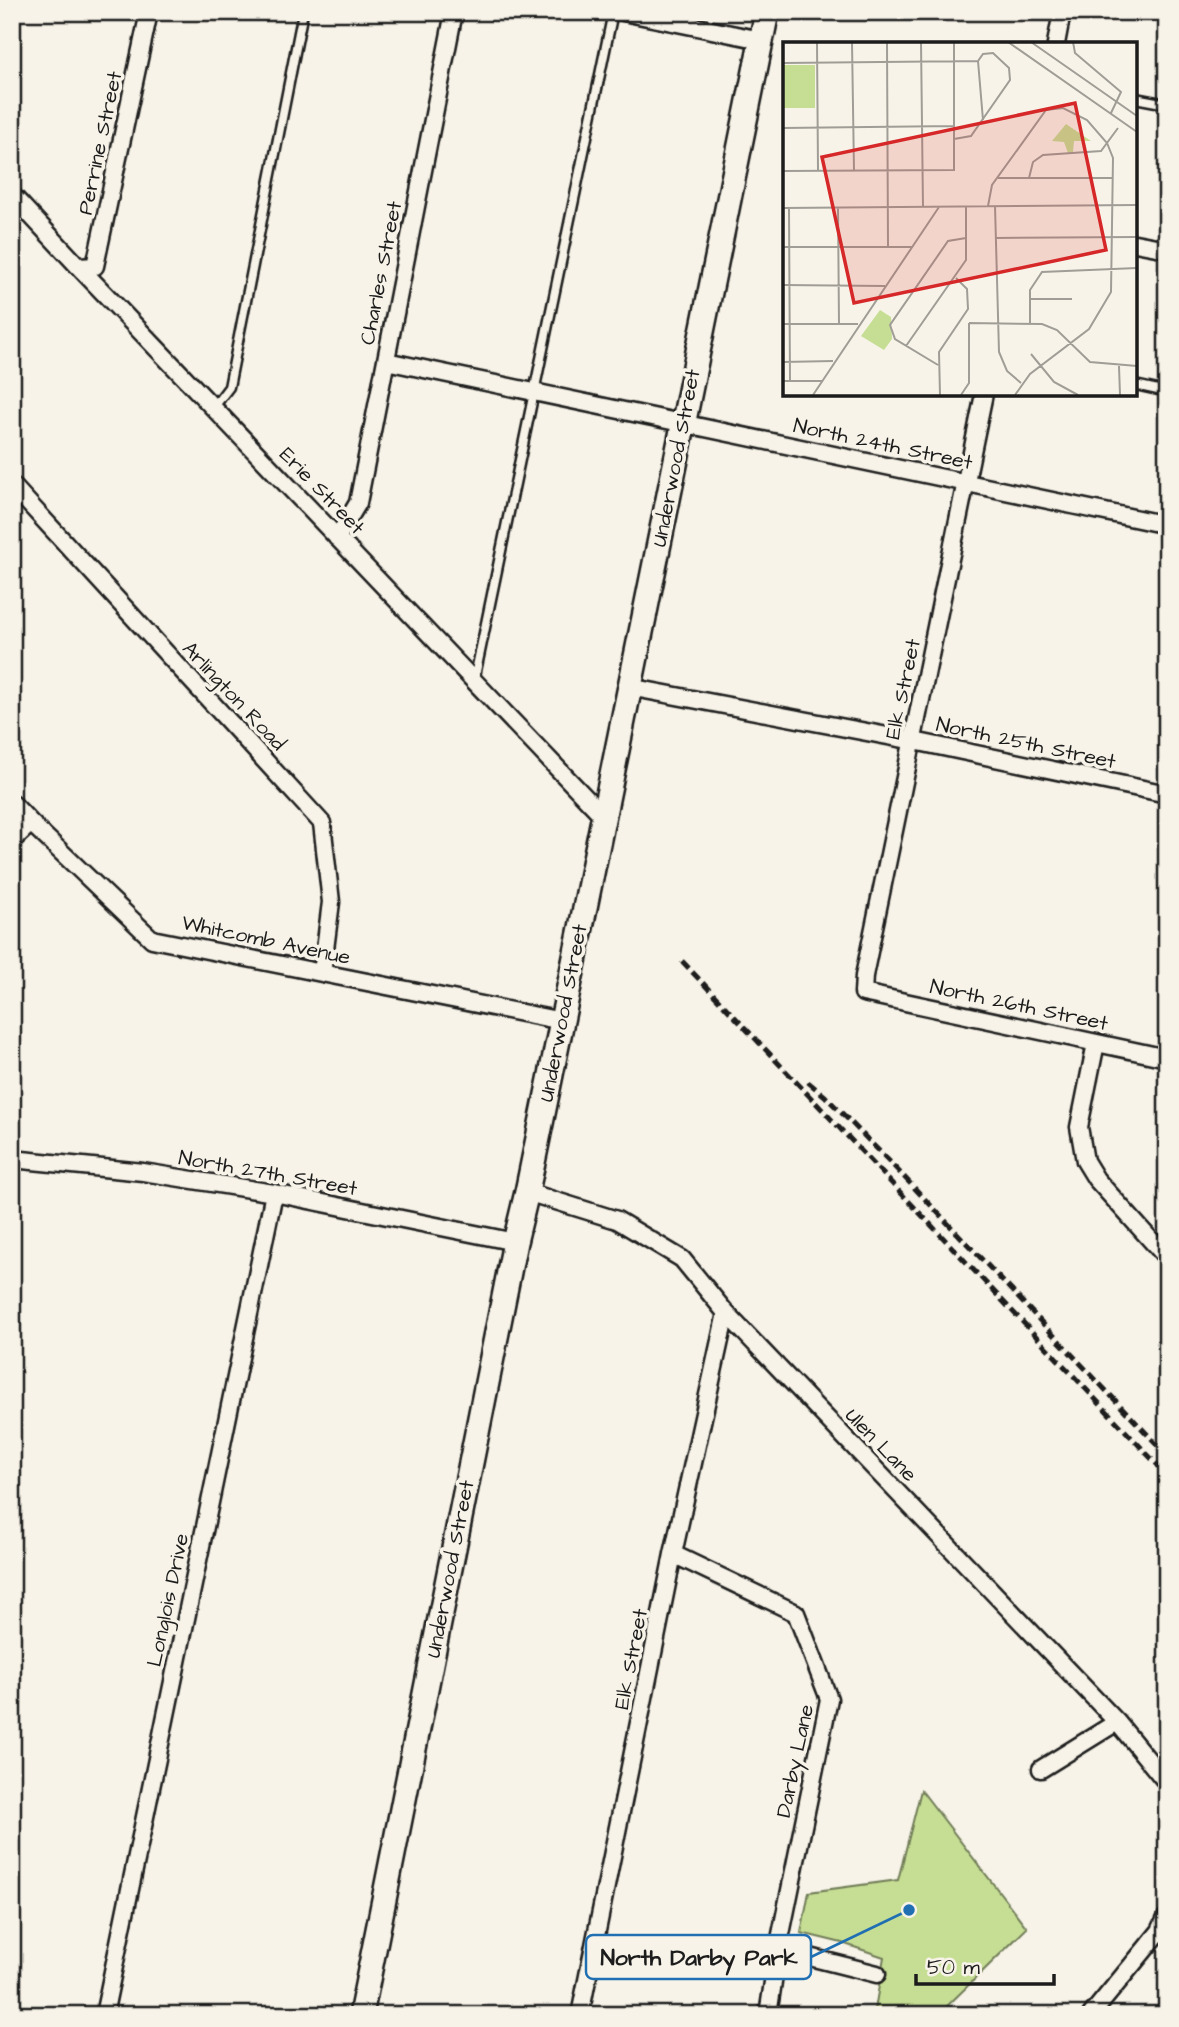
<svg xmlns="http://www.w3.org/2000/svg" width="1179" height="2027" viewBox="0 0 1179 2027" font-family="'Architects Daughter',sans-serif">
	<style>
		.green { fill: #c6de94; stroke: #717d58; stroke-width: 2 }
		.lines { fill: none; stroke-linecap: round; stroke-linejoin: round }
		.lane-casing { stroke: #1c1c1c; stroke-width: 13 }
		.street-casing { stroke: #1c1c1c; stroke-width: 21 }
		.secondary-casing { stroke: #1c1c1c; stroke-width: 28 }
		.lane { stroke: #f7f3e8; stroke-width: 8 }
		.street { stroke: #f7f3e8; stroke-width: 16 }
		.secondary { stroke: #f7f3e8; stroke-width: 23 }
		.rail { stroke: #1c1c1c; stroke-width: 5; stroke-dasharray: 10 5; stroke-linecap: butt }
		.labels { text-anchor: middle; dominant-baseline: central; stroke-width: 7; stroke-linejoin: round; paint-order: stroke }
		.street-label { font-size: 21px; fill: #1c1c1c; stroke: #f7f3e8 }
		.inset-road { fill: none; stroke: #9f9d96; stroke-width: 2 }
		.view { fill: #d62828; fill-opacity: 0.15; stroke: #d62828; stroke-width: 3.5 }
		.inset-edge { fill: none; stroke: #1c1c1c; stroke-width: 3.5 }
		.leader { fill: none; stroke: #1f6fb2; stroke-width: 2.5 }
		.callout-dot { fill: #1f6fb2; stroke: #f7f3e8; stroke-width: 2.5 }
		.callout { fill: #f7f3e8; stroke: #1f6fb2; stroke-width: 2.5 }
		.callout-label { font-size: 23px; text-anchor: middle; font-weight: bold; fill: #1c1c1c }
	</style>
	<rect width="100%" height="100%" fill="#f7f3e8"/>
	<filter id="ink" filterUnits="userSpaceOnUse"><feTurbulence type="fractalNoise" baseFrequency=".0143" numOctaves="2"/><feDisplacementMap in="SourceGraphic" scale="14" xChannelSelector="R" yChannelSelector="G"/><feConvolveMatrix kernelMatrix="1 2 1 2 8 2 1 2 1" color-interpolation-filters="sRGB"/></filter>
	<g filter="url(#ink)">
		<path class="green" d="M 921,1790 L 1027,1928 L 938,2015 L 874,2015 L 884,1957 L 842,1943 L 801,1933 L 809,1892 L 898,1880 Z"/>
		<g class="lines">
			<defs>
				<path id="lane" d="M 1135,98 L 1167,104
					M 1135,385 L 1167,392
					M 213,408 L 229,387 L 303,12
					M 474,681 L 613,12"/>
				<path id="street" d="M 623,12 L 761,40
					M 1056,44 L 1062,12
					M 12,195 L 79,267 L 603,816
					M 1135,243 L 1167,249
					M 79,267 L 95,266 L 149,12
					M 386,361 L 1167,525
					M 984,394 L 864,976 L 863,993 L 1167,1058
					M 12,485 L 322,823 L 331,902 L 322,973
					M 337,538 L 358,503 L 454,12
					M 629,687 L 914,741 L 1167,794
					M 12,803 L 31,823 L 152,939 L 562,1021
					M 12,841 L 31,823
					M 1096,1043 L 1079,1127 L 1085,1161 L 1096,1179 L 1167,1258
					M 12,1159 L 143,1172 L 274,1193 L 515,1242
					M 527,1192 L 617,1220 L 682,1259 L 726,1313 L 1117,1722 L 1167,1783
					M 673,1554 L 796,1613 L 829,1699 L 778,1949 L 768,2015
					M 1041,1769 L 1117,1722
					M 778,1949 L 877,1974
					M 104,2015 L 274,1193
					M 580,2015 L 673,1554 L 726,1313
					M 1091,2015 L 1160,1931 L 1167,1916"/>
				<path id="secondary" d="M 361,2015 L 515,1242 L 527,1192 L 562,1021 L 767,12"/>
			</defs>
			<use href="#lane" class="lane-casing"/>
			<use href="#street" class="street-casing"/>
			<use href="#secondary" class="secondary-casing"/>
			<use href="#lane" class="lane"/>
			<use href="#street" class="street"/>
			<use href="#secondary" class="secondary"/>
			<path class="rail" d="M 682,961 L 1167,1475
				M 808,1082 L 825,1096 L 888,1160 L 1167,1455"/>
		</g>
	</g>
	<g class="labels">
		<g class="street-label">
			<text transform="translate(100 143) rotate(-78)">Perrine Street</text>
			<text transform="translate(381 273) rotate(-79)">Charles Street</text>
			<text transform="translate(883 444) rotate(12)">North 24th Street</text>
			<text transform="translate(676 458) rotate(-79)">Underwood Street</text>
			<text transform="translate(322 491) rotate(46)">Erie Street</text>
			<text transform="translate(903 689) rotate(-78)">Elk Street</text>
			<text transform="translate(234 696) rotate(47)">Arlington Road</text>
			<text transform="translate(1026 743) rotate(12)">North 25th Street</text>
			<text transform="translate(266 940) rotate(12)">Whitcomb Avenue</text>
			<text transform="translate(1019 1005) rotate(12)">North 26th Street</text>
			<text transform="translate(563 1013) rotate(-79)">Underwood Street</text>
			<text transform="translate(268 1173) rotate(10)">North 27th Street</text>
			<text transform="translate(881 1445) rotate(46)">Ulen Lane</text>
			<text transform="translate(450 1569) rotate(-79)">Underwood Street</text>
			<text transform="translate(168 1600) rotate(-78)">Longlois Drive</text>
			<text transform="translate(631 1659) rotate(-79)">Elk Street</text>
			<text transform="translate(795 1761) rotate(-78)">Darby Lane</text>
		</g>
	</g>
	<g transform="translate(783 42)">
		<rect width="354" height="354" fill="#f7f3e8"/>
		<path d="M 0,23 L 32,23 L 32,66 L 0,66 ZM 283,82 L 308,99 L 291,99 L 290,110 L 285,111 L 281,100 L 269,99 ZM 97,268 L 108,275 L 109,297 L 101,308 L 78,294 Z" fill="#c6de94"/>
		<path class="inset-road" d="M 34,0 L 35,129M 69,0 L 71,129M 104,0 L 105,204M 138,0 L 140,165M 225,0 L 354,90M 248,0 L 354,74M 290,0 L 292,11 L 338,50 L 328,71M 195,19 L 200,78M 0,21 L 195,19 L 200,12 L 210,11 L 226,26 L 227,38 L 188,94 L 171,97M 0,86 L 171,84M 0,129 L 171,128 L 171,0M 215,136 L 330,136M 246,136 L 250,120 L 260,113 L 318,109 L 335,86M 205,164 L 209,143 L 263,68 L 280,66 L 304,78 L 324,101 L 330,116 L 328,250 L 306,287 L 247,332 L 232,353M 212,164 L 216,310 L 224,329 L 238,341M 0,166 L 354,163M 6,166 L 7,339M 55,166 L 56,282M 212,196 L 354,195M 0,205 L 129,205M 0,243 L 102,244M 246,257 L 289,257M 186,281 L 259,282 L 274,288 L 307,320 L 354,324M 247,281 L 247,248 L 259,230 L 354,226M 0,282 L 75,282M 123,304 L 183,218 L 183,164M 248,312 L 271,340 L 295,353M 0,320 L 50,319M 155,323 L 112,297 L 107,283 L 165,199 L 183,196M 336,324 L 337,353M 0,339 L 39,339M 30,353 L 156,165M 157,353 L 156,310 L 185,267 L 184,247 L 173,236M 178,353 L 186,341 L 186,281"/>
		<path class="view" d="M 292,61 L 323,208 L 71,261 L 39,115 Z"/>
		<rect width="354" height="354" class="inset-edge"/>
	</g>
	<path class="leader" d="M909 1910L811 1957"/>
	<circle class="callout-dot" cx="909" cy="1910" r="7"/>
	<rect class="callout" x="586" y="1935" width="225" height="44" rx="7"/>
	<g class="callout-label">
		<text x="699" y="1965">North Darby Park</text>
	</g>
	<rect width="1179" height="2027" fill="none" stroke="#f7f3e8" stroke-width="42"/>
	<rect x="21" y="21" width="1137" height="1985" fill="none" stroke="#1c1c1c" stroke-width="2.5" filter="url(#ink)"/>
	<path d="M916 1974v10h138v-10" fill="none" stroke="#1c1c1c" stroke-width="3.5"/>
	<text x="927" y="1974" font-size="21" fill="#1c1c1c" stroke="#f7f3e8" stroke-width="5" paint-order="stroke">50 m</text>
</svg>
